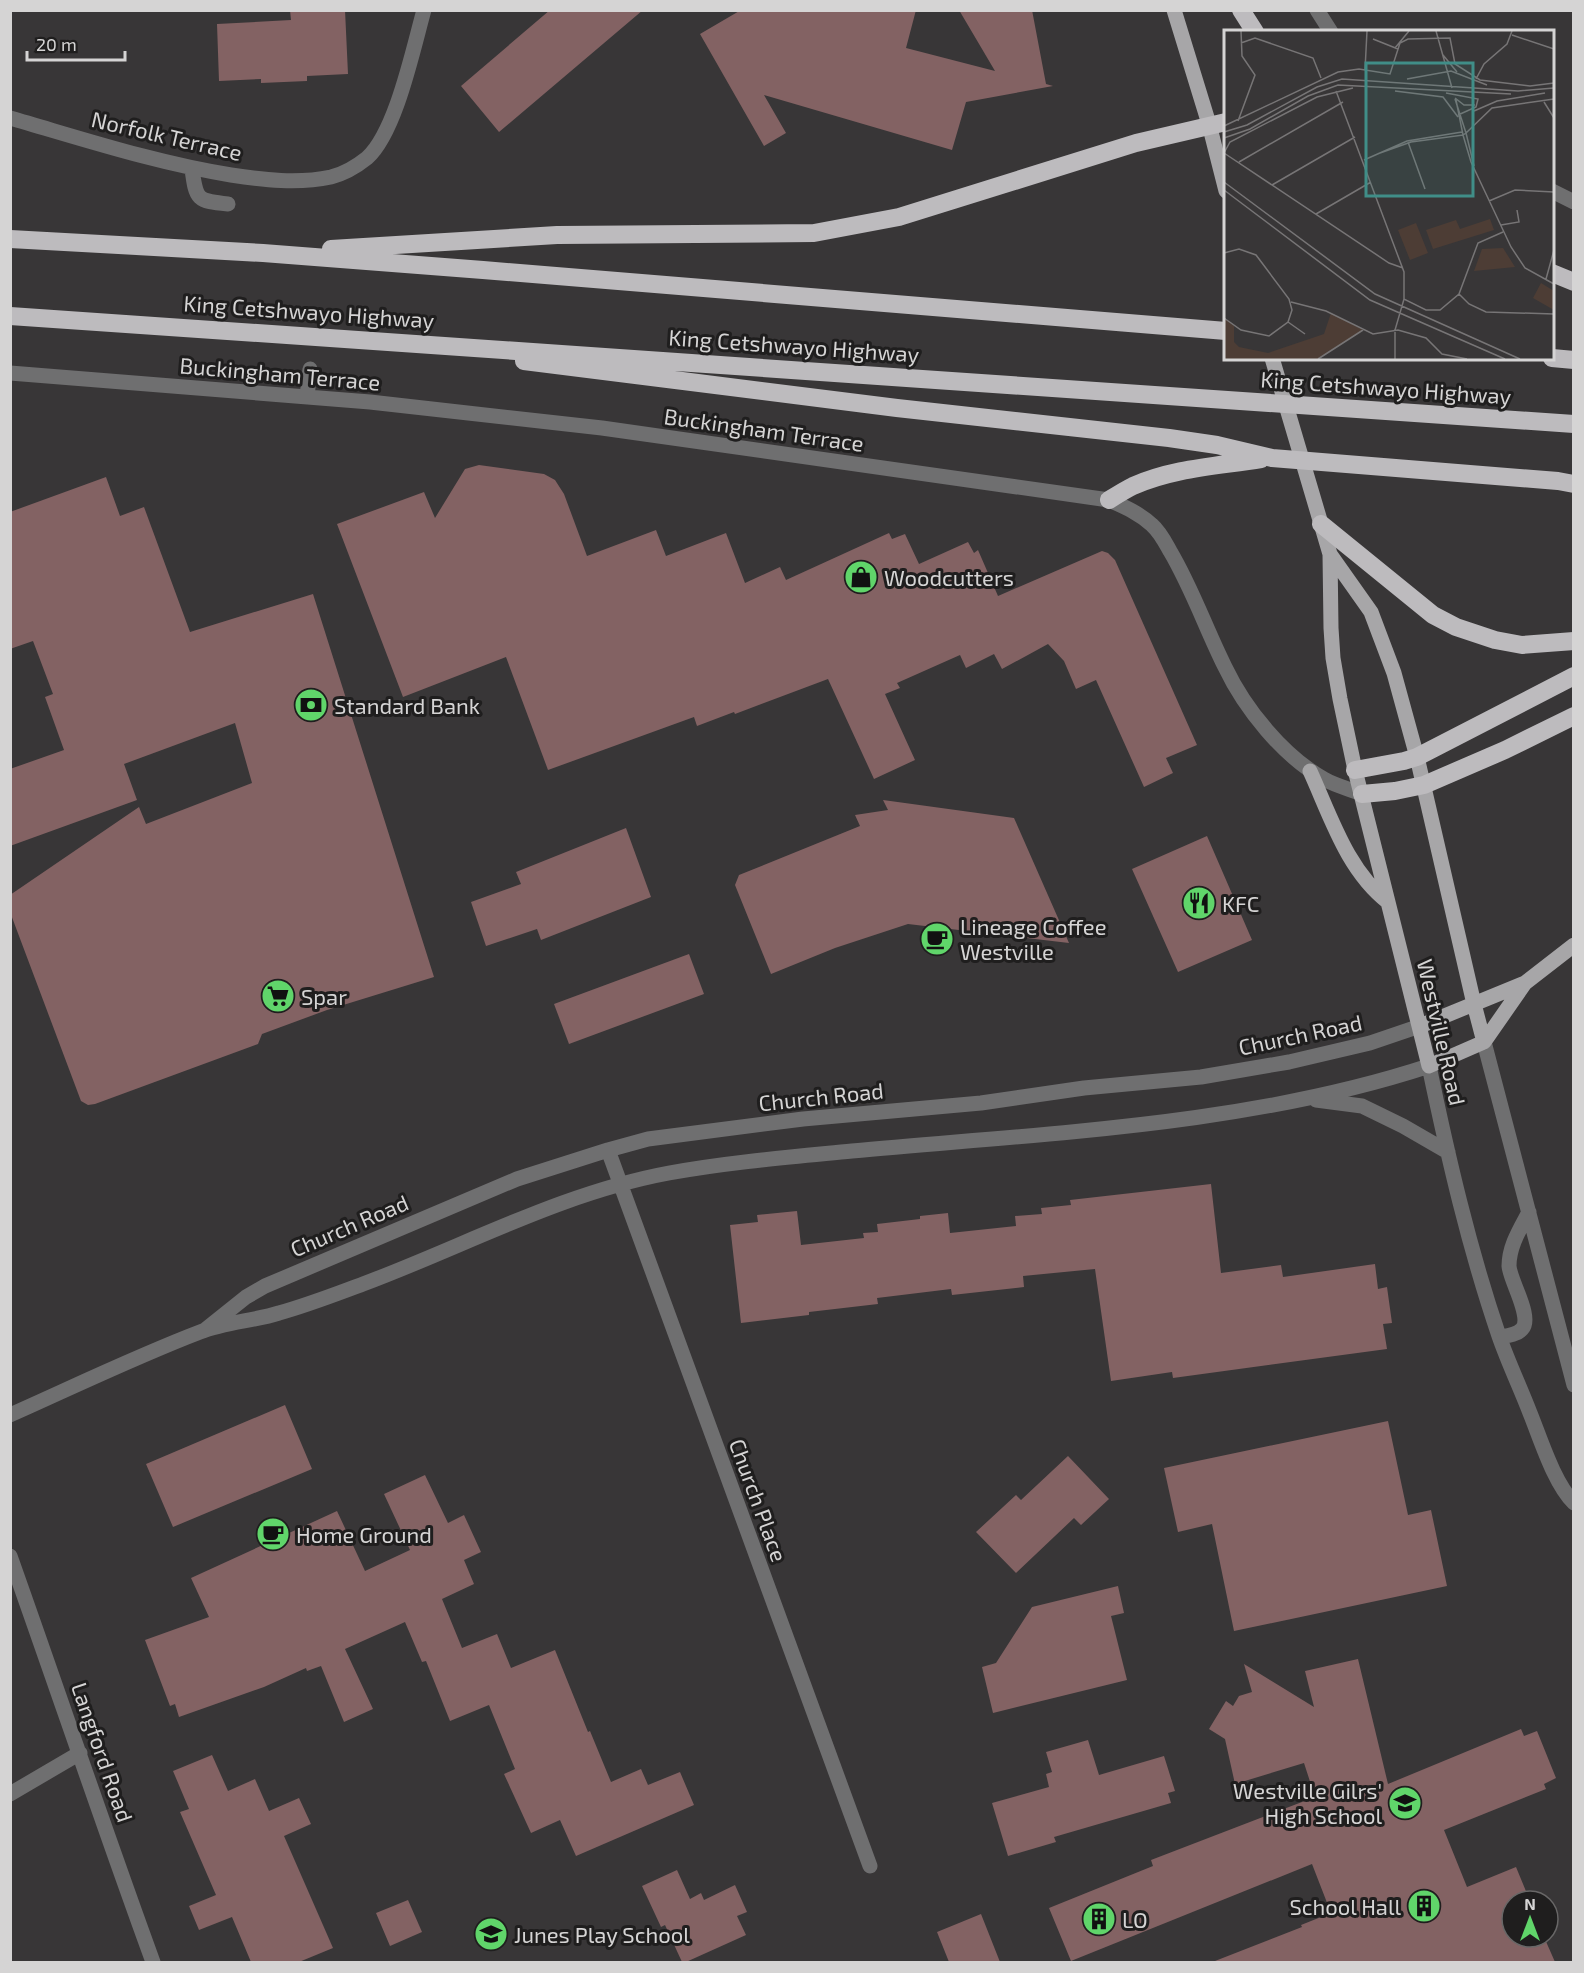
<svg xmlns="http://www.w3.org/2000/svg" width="1584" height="1973" viewBox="0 0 1584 1973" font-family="'Exo 2',sans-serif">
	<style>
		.building { fill: #836263 }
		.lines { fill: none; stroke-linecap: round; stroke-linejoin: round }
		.minor { stroke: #6f6f70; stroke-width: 15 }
		.major { stroke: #a7a6a8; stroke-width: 15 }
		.highway { stroke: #bdbbbe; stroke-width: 18 }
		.labels { text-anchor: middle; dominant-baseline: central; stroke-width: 6; stroke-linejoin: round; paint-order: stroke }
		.street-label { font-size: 22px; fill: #d5d4d4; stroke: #1f1e1e }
		.poi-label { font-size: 22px; fill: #d5d4d4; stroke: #1f1e1e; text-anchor: start }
		.inset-road { fill: none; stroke: #777576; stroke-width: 1.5 }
		.view { fill: #408e88; fill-opacity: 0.15; stroke: #408e88; stroke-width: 3 }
		.inset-edge { fill: none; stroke: #d5d4d4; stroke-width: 3 }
	</style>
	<rect width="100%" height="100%" fill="#383637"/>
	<path class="building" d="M 290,10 L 345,10 L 348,74 L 307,76 L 307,81 L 261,83 L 261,79 L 219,81 L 217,24 L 291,20 Z
		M 550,10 L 643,10 L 499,132 L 461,86 Z
		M 741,10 L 916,10 L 906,48 L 995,71 L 959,10 L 1032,10 L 1046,84 L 1053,86 L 966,102 L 952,150 L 764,95 L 786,133 L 764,146 L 700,34 Z
		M 479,465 L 544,474 L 555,480 L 564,494 L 587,556 L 656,530 L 666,556 L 726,533 L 745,583 L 780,567 L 786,580 L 889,533 L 892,539 L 905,534 L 919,564 L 968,542 L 974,553 L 978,550 L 998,596 L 1102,551 L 1108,553 L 1115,560 L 1197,745 L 1166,758 L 1173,773 L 1144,787 L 1096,680 L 1076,689 L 1064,661 L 1048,644 L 1002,669 L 994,654 L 966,668 L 960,655 L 897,683 L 900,688 L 885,694 L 915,760 L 874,779 L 828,679 L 735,714 L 734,712 L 697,726 L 694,717 L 548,770 L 506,657 L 403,697 L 337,524 L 424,492 L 435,518 L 465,469 Z
		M 106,477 L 120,516 L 144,507 L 190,632 L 313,594 L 434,977 L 327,1010 L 262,1034 L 258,1044 L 95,1104 L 88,1105 L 81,1101 L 10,912 L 10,895 L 139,807 L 146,824 L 252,783 L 235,723 L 124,764 L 137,800 L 10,846 L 10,769 L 64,750 L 45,697 L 53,694 L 33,641 L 10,649 L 10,512 Z
		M 883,800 L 1014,818 L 1069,943 L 908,924 L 835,948 L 771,974 L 735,885 L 739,875 L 860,826 L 855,815 L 888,810 Z
		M 626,828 L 651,897 L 541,940 L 537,929 L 486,946 L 471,902 L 521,884 L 516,872 Z
		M 1207,836 L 1252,940 L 1178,972 L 1132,869 Z
		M 689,954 L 704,994 L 569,1044 L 554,1004 Z
		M 1211,1184 L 1221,1273 L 1281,1265 L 1283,1277 L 1375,1264 L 1378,1289 L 1387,1287 L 1392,1323 L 1383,1324 L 1387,1349 L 1173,1378 L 1172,1372 L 1111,1381 L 1095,1269 L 1023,1276 L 1024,1287 L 952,1295 L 951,1289 L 877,1298 L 878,1304 L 809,1312 L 809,1315 L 741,1323 L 730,1225 L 758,1222 L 757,1215 L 797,1211 L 801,1245 L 864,1238 L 863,1233 L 878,1232 L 877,1224 L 920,1219 L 920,1216 L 948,1213 L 950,1233 L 1016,1226 L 1015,1216 L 1042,1214 L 1041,1208 L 1071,1205 L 1070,1200 Z
		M 285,1405 L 312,1469 L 173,1527 L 146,1464 Z
		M 1388,1421 L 1408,1515 L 1431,1510 L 1447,1586 L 1234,1631 L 1212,1524 L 1178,1532 L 1164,1468 Z
		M 1068,1456 L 1109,1499 L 1081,1525 L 1074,1518 L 1016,1573 L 976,1532 L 1016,1495 L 1021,1500 Z
		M 425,1475 L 448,1523 L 464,1515 L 481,1552 L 464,1560 L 474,1584 L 442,1599 L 462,1648 L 497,1634 L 511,1668 L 555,1650 L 588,1732 L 590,1731 L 611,1782 L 641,1769 L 648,1785 L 680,1772 L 694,1805 L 576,1856 L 560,1820 L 531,1833 L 504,1774 L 515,1769 L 489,1705 L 450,1721 L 426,1661 L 422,1662 L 405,1622 L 345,1649 L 373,1709 L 344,1722 L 321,1666 L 307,1671 L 306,1668 L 264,1687 L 179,1717 L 175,1704 L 170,1706 L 145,1640 L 209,1617 L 191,1578 L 337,1511 L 365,1571 L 410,1550 L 384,1494 Z
		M 1118,1586 L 1124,1613 L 1111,1616 L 1127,1680 L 993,1713 L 982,1667 L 996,1663 L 1032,1607 Z
		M 1358,1659 L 1388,1784 L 1521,1729 L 1524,1736 L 1537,1731 L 1556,1778 L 1544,1784 L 1546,1789 L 1444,1830 L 1467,1887 L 1516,1867 L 1530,1901 L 1512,1901 L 1512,1937 L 1544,1937 L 1555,1962 L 1216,1962 L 1215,1961 L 1302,1927 L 1301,1925 L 1331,1913 L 1312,1864 L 1071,1961 L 1049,1908 L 1153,1866 L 1151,1860 L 1315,1797 L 1304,1763 L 1235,1784 L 1225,1739 L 1209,1729 L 1226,1701 L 1233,1706 L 1239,1696 L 1252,1692 L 1244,1664 L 1314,1707 L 1305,1671 Z
		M 1088,1740 L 1099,1775 L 1164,1756 L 1175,1791 L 1168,1793 L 1171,1803 L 1054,1837 L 1056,1842 L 1008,1856 L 992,1803 L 1049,1787 L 1046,1774 L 1052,1772 L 1046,1752 Z
		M 212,1755 L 228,1791 L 255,1779 L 269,1811 L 299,1798 L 311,1824 L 284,1836 L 333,1948 L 299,1962 L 251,1962 L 232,1917 L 199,1930 L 189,1906 L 216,1895 L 180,1812 L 189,1809 L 173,1771 Z
		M 677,1870 L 690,1899 L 701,1893 L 704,1900 L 735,1885 L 747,1912 L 737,1916 L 746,1935 L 686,1962 L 682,1962 L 665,1925 L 661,1927 L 642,1886 Z
		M 408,1900 L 422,1932 L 390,1946 L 376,1913 Z
		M 981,1914 L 1000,1962 L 949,1962 L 937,1932 Z"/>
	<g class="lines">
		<path class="minor" d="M 1317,10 L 1331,32
			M 10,118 C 83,139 156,163 231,175 C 264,180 298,184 331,177 C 343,174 357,166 367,158 C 396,132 413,49 424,10
			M 192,169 C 196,200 197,201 228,204
			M 1552,191 L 1574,202
			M 10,373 L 370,402 L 602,428 L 1109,500 C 1125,507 1139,513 1152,525 C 1160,532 1165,542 1170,551 C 1192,588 1206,629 1225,667 C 1245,709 1283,756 1324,779 C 1336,786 1350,789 1362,794
			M 307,397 L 310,369
			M 1484,1042 L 1574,1385
			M 1316,1100 L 1362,1106 L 1403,1126 L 1448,1152
			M 608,1150 L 870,1866
			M 206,1329 L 246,1297 L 265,1286 L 517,1179 L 608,1150 L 648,1139 L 803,1119 L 981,1103 L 1084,1088 L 1201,1077 L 1289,1062 L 1370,1043 L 1420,1026
			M 1500,1337 C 1506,1336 1517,1335 1522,1329 C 1533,1317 1510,1281 1509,1266 C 1509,1246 1520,1229 1529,1212
			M 10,1415 C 73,1387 137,1356 200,1332 C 225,1322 254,1321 279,1313 C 308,1305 336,1294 363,1284 C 465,1246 561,1193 669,1173 C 730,1162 791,1157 852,1151 C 1043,1133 1246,1126 1429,1066 C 1448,1157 1469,1248 1499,1336 C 1508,1362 1520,1387 1530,1413 C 1541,1440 1554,1483 1574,1503
			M 10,1556 C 58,1691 104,1828 153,1962
			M 10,1794 L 80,1753"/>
		<path class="major" d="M 1174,10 L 1209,124 L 1226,191
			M 1272,358 L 1330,554 L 1371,612 L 1394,673 L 1417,757 L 1474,1004 L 1484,1042
			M 1330,554 L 1331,628 L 1333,658 L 1340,699 L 1355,770 L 1429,1066 L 1484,1042
			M 1310,771 C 1331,817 1347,870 1388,902
			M 1420,1026 L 1525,983 L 1574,945
			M 1484,1042 L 1525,983"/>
		<path class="highway" d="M 1241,10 L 1255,32
			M 10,239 L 263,253 L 483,270 L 1226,331
			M 331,249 L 557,235 L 814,233 L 899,217 L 1136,143 L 1226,122
			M 1552,273 L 1574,282
			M 10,316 L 1574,424
			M 1552,358 L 1574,360
			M 524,361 L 897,408 L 1169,438 L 1217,445 L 1272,458 L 1558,481 L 1574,484
			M 1109,500 C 1117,495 1125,490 1133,486 C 1173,468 1219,466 1261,459
			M 1321,524 L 1433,615 L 1456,627 L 1495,640 L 1522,645 L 1574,641
			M 1355,770 L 1404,761 L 1417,757 L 1574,676
			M 1362,794 L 1395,791 L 1424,785 L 1505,750 L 1574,716"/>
	</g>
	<defs>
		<symbol id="shop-disc" viewBox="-11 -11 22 22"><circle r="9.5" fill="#60d56a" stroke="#1f1e1e"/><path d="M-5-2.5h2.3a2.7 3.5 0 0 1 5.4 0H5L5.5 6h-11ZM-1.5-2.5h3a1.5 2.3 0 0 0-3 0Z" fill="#111"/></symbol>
		<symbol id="bank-disc" viewBox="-11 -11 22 22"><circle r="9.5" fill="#60d56a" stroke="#1f1e1e"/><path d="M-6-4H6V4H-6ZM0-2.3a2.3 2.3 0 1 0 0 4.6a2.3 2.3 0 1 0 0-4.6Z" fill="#111"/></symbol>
		<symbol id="restaurant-disc" viewBox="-11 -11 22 22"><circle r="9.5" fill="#60d56a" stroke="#1f1e1e"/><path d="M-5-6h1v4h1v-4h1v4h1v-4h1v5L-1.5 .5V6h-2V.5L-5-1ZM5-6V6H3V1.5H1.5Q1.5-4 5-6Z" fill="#111"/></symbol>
		<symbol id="cafe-disc" viewBox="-11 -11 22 22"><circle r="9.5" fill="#60d56a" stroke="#1f1e1e"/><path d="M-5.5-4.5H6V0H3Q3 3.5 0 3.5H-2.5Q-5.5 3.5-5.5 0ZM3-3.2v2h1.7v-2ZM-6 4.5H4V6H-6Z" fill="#111"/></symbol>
		<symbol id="supermarket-disc" viewBox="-11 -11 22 22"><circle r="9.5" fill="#60d56a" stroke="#1f1e1e"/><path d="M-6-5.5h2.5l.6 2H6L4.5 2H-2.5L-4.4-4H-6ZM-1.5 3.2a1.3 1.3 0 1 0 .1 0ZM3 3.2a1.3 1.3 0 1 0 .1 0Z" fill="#111"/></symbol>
		<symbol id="school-disc" viewBox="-11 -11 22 22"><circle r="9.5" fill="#60d56a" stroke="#1f1e1e"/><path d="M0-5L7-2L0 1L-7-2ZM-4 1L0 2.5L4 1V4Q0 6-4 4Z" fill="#111"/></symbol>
		<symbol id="building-disc" viewBox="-11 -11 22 22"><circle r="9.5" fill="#60d56a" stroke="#1f1e1e"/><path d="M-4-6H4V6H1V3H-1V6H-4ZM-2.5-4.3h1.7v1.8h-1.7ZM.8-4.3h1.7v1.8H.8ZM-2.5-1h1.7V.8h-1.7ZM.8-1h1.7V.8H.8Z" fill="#111"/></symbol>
	</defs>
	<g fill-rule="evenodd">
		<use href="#shop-disc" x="842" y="558" width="38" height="38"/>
		<use href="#bank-disc" x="292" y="686" width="38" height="38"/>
		<use href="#restaurant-disc" x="1180" y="884" width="38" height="38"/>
		<use href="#cafe-disc" x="918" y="920" width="38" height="38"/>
		<use href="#supermarket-disc" x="259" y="977" width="38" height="38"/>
		<use href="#cafe-disc" x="254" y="1515" width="38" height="38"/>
		<use href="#school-disc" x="1386" y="1784" width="38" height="38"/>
		<use href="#building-disc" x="1405" y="1887" width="38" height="38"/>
		<use href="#building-disc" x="1080" y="1900" width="38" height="38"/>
		<use href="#school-disc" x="472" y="1915" width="38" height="38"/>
	</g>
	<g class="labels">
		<g class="street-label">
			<text transform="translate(167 135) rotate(13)">Norfolk Terrace</text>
			<text transform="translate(309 311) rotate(4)">King Cetshwayo Highway</text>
			<text transform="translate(794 345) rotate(4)">King Cetshwayo Highway</text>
			<text transform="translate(280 373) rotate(5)">Buckingham Terrace</text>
			<text transform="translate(1386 387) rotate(4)">King Cetshwayo Highway</text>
			<text transform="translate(764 429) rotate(8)">Buckingham Terrace</text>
			<text transform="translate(1442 1032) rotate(77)">Westville Road</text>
			<text transform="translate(1300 1034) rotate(-12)">Church Road</text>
			<text transform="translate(821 1096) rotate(-6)">Church Road</text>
			<text transform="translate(349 1225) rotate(-23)">Church Road</text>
			<text transform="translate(759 1500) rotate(70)">Church Place</text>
			<text transform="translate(103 1752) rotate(71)">Langford Road</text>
		</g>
		<g class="poi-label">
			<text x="884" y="577">Woodcutters</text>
			<text x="334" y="705">Standard Bank</text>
			<text x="1222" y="903">KFC</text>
			<text x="960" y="926">Lineage Coffee<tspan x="960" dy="25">Westville</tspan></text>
			<text x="301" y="996">Spar</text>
			<text x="296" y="1534">Home Ground</text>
			<text x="1382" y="1790" text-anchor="end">Westville Gilrs'<tspan x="1382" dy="25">High School</tspan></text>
			<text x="1401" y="1906" text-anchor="end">School Hall</text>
			<text x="1122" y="1919">LO</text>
			<text x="514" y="1934">Junes Play School</text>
		</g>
	</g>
	<g transform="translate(1224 30)">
		<rect width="330" height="330" fill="#383637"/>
		<path d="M 266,189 L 270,200 L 209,219 L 202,200 L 232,190 L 236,199 ZM 192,193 L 204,223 L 186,230 L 174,200 ZM 279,218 L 291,237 L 250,241 L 258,219 ZM 317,253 L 330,261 L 330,280 L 309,268 ZM 107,283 L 139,300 L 94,329 L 0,329 L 0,287 L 10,296 L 10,312 L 15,317 L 44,323 L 100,304 Z" fill="#4d3d35"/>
		<path class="inset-road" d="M 212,1 L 228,58M 288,5 L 330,19M 149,9 L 174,19M 17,13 L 31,8 L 89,28 L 97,48M 171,18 L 185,1M 219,25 L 233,42M 141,40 L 143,1M 183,49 L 227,41 L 263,55M 252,49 L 260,34 L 283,14 L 288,1M 112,61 L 180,242 L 180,269M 171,61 L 219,67 L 234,87M 222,63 L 254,69 L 252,77 L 234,85M 231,68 L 240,75 L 251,75M 231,69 L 242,103M 232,70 L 239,105 L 242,103M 320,72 L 330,88M 250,81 L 273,71 L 321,63M 14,91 L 31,45 L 18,26 L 17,1M 0,96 L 114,42 L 135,39 L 166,44 L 176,13 L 184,9 L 226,8 L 231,34 L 256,50 L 306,56 L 330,53M 0,102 L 23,95 L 93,57 L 118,49 L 294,61 L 330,58M 242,103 L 250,136M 242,103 L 268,78 L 330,69M 0,108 L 26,99 L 84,66 L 114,55 L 287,64M 184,112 L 201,159M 0,123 L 6,112 L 93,67 L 129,58M 0,123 L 165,233 L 179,238M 156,123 L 187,112 L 239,105 L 247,132 L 287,217 L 301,238 L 330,254M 140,130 L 183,111 L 238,102M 15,132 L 119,72M 0,152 L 151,264 L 296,329M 48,155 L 131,107M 0,160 L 146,270 L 281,329M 265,171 L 291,160 L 330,162M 92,184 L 147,152M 277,195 L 295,192 L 293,180M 0,223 L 15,219 L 32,225 L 65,269 L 68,280 L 64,292 L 45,306 L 17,300 L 0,288M 322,249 L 330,220M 235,264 L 245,274 L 262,282 L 330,284M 67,272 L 102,281 L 149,304 L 174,300 L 202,308 L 218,324 L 243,329M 64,292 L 81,304M 94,329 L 139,300M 171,329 L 171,300 L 180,269 L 202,280 L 216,280 L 235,264 L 254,213 L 279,202"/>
		<path class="view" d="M 142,33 L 249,33 L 249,166 L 142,166 Z"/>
		<rect width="330" height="330" class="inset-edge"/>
	</g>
	<rect width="1584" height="1973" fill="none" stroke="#d5d4d4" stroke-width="24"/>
	<g transform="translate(1530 1919)"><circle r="28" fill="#1f1e1e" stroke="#686767" stroke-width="1.5"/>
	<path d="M0-4.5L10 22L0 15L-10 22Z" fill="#60d56a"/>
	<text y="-9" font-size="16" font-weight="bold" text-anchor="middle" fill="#d5d4d4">N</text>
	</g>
	<path d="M27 51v9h98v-9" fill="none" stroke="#d5d4d4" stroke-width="3"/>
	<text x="36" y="51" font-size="18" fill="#d5d4d4" stroke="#1f1e1e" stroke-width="4.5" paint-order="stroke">20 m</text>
</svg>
